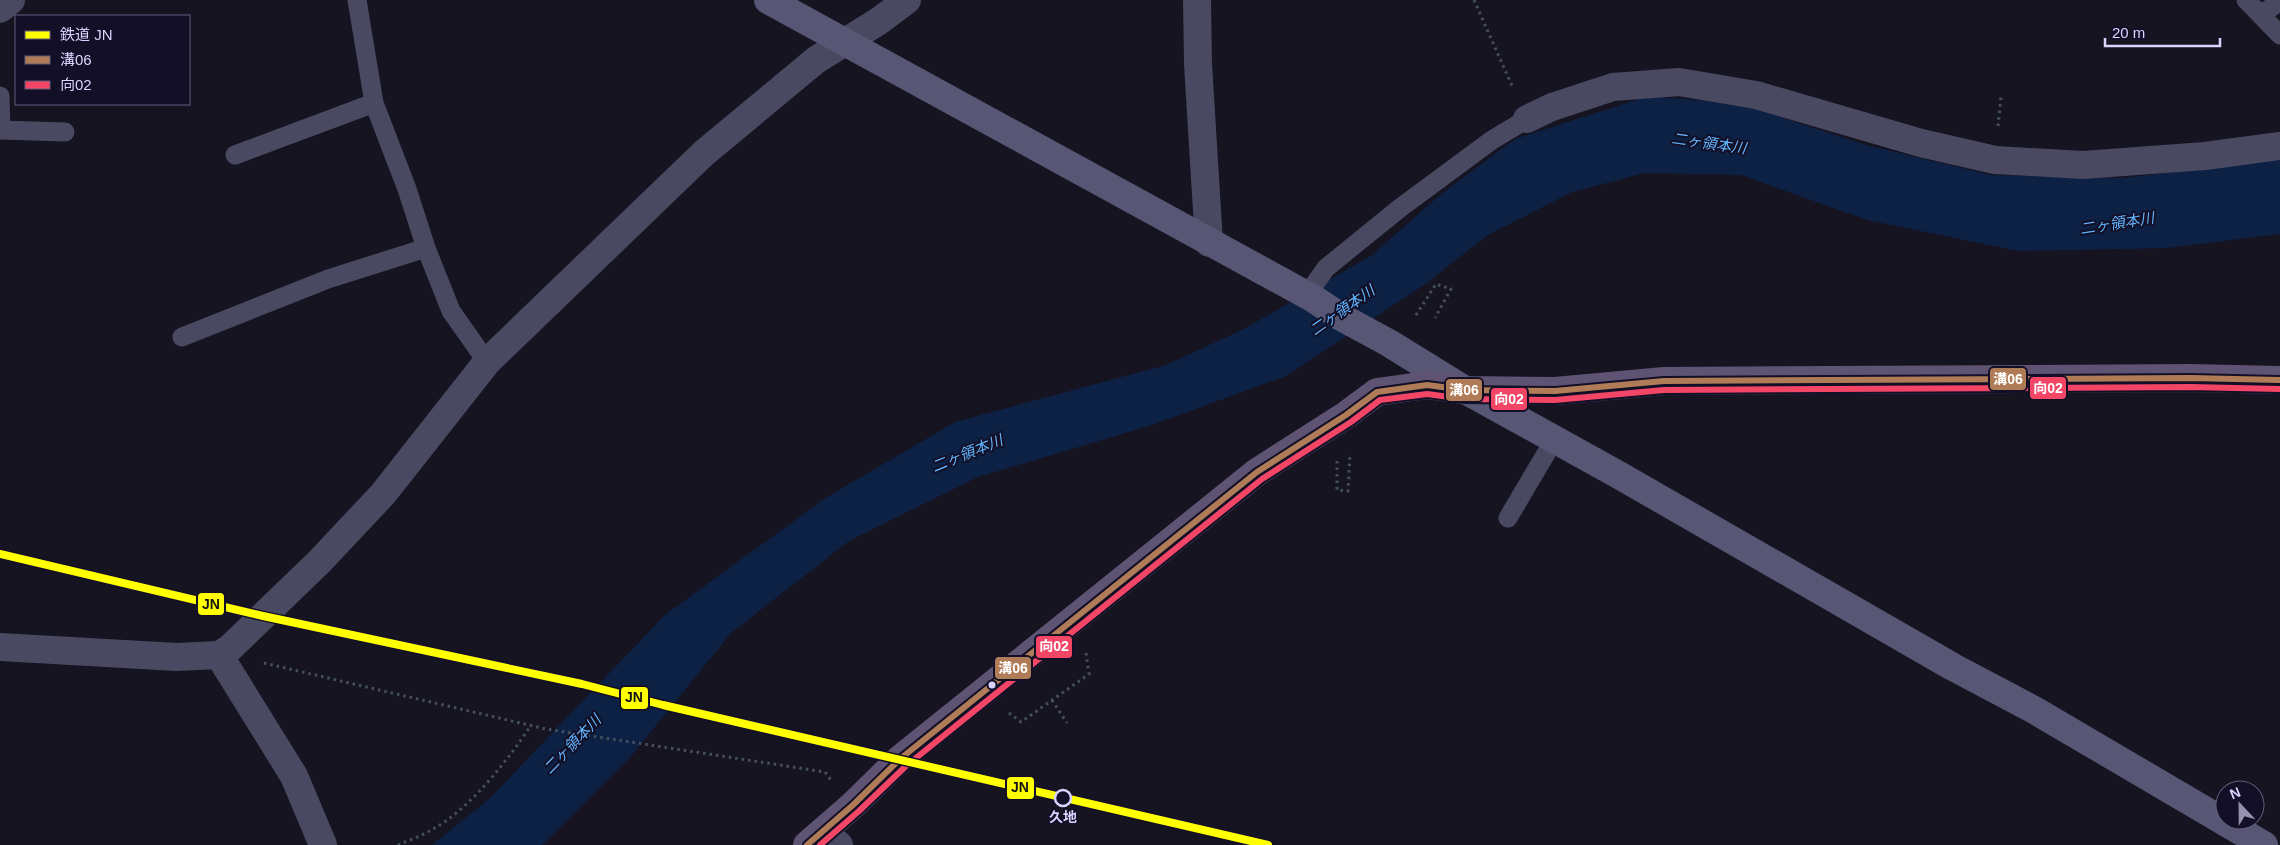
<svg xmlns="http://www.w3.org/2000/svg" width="2280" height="845" viewBox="0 0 2280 845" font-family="Helvetica,'Noto Sans JP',sans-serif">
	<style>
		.water { fill: #0d2144 }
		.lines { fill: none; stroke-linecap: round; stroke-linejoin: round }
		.path { stroke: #44505f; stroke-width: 3; stroke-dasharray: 2.5 4; stroke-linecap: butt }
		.lane { stroke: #4a4962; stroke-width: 19 }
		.street { stroke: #4a4962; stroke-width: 28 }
		.secondary { stroke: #575674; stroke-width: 28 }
		.primary { stroke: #5e5373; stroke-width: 28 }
		.bus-1-casing { stroke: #130f26; stroke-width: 10 }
		.bus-2-casing { stroke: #130f26; stroke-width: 10 }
		.bus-1 { stroke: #b07c57; stroke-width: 6 }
		.bus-2 { stroke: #f34667; stroke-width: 6 }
		.rail-1-casing { stroke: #130f26; stroke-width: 11 }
		.rail-1 { stroke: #ff0; stroke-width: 8 }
		.bus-dot { fill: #d9d4ff; stroke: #130f26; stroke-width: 2 }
		.stop-dot { fill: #130f26; stroke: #d9d4ff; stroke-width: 2.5 }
		.labels { text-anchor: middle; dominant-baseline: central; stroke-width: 4; stroke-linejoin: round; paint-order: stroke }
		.stop-label { font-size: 14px; font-weight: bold; fill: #d9d4ff; stroke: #130f26 }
		.water-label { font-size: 15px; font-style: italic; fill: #62b6ff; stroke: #130f26 }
		.line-badge { stroke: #130f26; stroke-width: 2 }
		.badge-label { font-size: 14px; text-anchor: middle; font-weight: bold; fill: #fff }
		.pale-badge-label { font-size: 14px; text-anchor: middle; font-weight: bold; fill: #111 }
	</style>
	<rect width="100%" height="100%" fill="#161421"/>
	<path class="water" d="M 1649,96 L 1741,104 L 1866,145 L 1991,175 L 2125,178 L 2280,159 L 2280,234 L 2168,248 L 2018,251 L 1867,220 L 1741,175 L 1645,173 L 1572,192 L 1488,235 L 1424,285 L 1286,376 L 1152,425 L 978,477 L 849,541 L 731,633 L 632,755 L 542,845 L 432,845 L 490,798 L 666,614 L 827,497 L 955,422 L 1166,365 L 1244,329 L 1372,255 L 1440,195 L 1515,139 Z"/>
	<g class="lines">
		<path class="path" d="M 1474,0 L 1513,88
			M 1998,126 L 2001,97
			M 1416,315 L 1436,284 L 1451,289 L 1435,318
			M 1337,461 L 1337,490 L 1348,491 L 1350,453
			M 264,663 L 546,729 L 825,772 L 831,780
			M 1052,700 L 1067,723
			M 1009,713 L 1021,722 L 1089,674 L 1086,653
			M 398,845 C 409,840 422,836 433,829 C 469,810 509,759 531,725"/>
		<path class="lane" d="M 357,0 L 374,103 L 407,189 L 426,248 L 451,311 L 487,362
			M 2246,0 L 2280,35
			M 2261,15 L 2280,1
			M 0,96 L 1,130 L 65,132
			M 235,155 L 374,103
			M 1307,295 L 1326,268 L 1400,208 L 1492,140 L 1527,119
			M 182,337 L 328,279 L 426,248
			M 1508,518 L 1554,440"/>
		<path class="street" d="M 1197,0 L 1198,64 L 1209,243
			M 0,9 L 11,0
			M 1527,119 L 1552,107 L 1613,87 L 1679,82 L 1756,95 L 1921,143 L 1995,160 L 2083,165 L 2205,156 L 2280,146
			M 0,647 L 177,657 L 219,655 L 230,648 L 320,561 L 383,494 L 487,362 L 704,153 L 816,60 L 879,21 L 907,0
			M 219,655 L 294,776 L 323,845
			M 823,832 L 839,845"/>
		<path class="secondary" d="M 768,0 L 1314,299 L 1341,317 L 1389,343 L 1465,390 L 1617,474 L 1953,667 L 2036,711 L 2264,845"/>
		<path class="primary" d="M 807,845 L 853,805 L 900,759 L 1257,472 L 1346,415 L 1377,392 L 1427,385 L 1465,390 L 1555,391 L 1664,381 L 2190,378 L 2280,380"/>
		<defs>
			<path id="bus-1" d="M 807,845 L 853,805 L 900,759 L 1257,472 L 1346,415 L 1377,392 L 1427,385 L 1465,390 L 1555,391 L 1664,381 L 2190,378 L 2280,380"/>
			<path id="bus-2" d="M 820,845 L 859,811 L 906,766 L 1262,479 L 1351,422 L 1380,400 L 1427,394 L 1465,399 L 1555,400 L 1664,390 L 2190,387 L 2280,389"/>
		</defs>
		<use href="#bus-1" class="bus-1-casing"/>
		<use href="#bus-2" class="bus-2-casing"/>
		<use href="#bus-1" class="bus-1"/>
		<use href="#bus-2" class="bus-2"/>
		<defs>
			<path id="rail-1" d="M 0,554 L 263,616 L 582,684 L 663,705 L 1268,845"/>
		</defs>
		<use href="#rail-1" class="rail-1-casing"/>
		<use href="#rail-1" class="rail-1"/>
	</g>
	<circle class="bus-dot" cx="992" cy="685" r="4.5"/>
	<circle class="stop-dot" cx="1063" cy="798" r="8"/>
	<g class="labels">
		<g class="stop-label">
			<text x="1063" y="817">久地</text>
		</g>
		<g class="water-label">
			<text transform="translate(1709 143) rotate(8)">二ヶ領本川</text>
			<text transform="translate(2117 223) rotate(-9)">二ヶ領本川</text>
			<text transform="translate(1342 310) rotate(-35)">二ヶ領本川</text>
			<text transform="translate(967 453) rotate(-22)">二ヶ領本川</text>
			<text transform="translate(572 744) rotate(-46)">二ヶ領本川</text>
		</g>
	</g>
	<g class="line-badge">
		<rect x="1989" y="367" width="38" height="24" rx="5" fill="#b07c57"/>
		<rect x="2029" y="376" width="38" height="24" rx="5" fill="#f34667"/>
		<rect x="1445" y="378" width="38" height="24" rx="5" fill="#b07c57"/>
		<rect x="1490" y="387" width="38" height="24" rx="5" fill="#f34667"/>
		<rect x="197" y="592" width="28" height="24" rx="5" fill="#ff0"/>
		<rect x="1035" y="635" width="38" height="24" rx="5" fill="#f34667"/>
		<rect x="994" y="656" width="38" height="24" rx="5" fill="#b07c57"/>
		<rect x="620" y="686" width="29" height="24" rx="5" fill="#ff0"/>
		<rect x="1006" y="776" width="29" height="24" rx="5" fill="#ff0"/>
	</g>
	<g class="badge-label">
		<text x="2008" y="384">溝06</text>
		<text x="2048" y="393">向02</text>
		<text x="1464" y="395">溝06</text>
		<text x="1509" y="404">向02</text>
		<text x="1054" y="651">向02</text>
		<text x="1013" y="673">溝06</text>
	</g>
	<g class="pale-badge-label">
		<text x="211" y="609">JN</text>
		<text x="634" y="702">JN</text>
		<text x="1020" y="792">JN</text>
	</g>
	<rect x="15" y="15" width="175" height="90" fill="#130f26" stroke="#625e7d"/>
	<rect x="25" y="31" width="25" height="8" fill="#ffff00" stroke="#625e7d"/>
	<text x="60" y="40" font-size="15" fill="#d9d4ff">鉄道 JN</text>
	<rect x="25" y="56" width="25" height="8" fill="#b07c57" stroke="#625e7d"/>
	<text x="60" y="65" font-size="15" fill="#d9d4ff">溝06</text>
	<rect x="25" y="81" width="25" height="8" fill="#f34667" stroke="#625e7d"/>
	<text x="60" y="90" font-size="15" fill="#d9d4ff">向02</text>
	<g transform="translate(2240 805) rotate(338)"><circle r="24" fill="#130f26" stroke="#625e7d"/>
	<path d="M0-4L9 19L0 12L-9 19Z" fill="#9591b1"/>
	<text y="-8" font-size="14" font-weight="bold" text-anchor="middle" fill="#d9d4ff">N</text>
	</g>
	<path d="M2105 38v8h115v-8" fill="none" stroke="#d9d4ff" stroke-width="2.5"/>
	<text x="2112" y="38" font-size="15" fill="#d9d4ff" stroke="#130f26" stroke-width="4" paint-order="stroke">20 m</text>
</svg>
